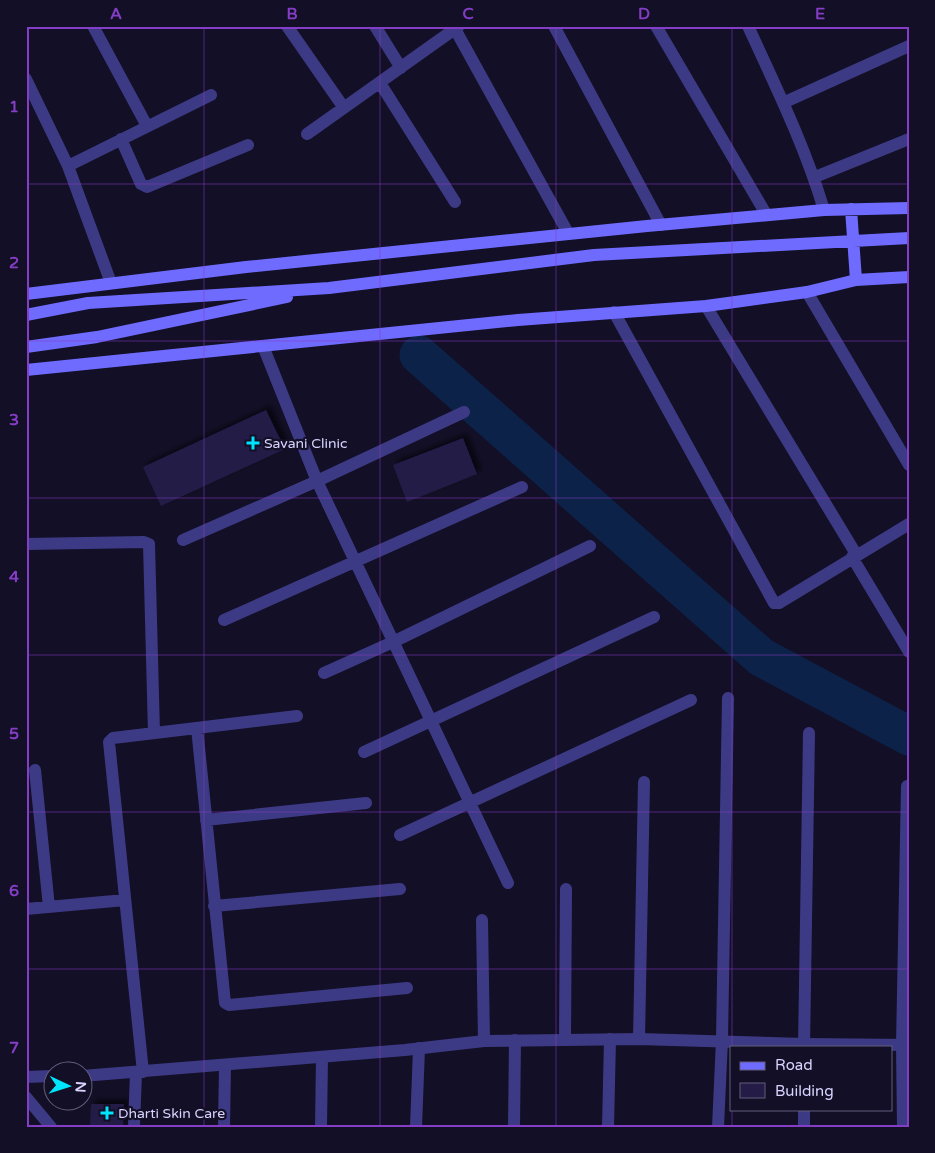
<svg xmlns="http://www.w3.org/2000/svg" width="935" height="1153" viewBox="0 0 935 1153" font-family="'Varela Round',sans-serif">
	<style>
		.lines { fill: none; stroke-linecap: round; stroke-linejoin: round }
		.river { stroke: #0c2248; stroke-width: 39 }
		.building { fill: #241b47; filter: url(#shadow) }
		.minor { stroke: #3d3a85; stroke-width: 12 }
		.tertiary { stroke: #3d3a85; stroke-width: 12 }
		.secondary { stroke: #6f6bff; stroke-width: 12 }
		.grid { fill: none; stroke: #843dc5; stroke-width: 1; stroke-opacity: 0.55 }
		.poi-dot { fill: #00e5ff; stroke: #130f26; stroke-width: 2 }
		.labels { text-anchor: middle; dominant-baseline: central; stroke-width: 4.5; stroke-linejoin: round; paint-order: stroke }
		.poi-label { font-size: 14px; fill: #d9d4ff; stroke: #130f26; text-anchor: start }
		.neatline { fill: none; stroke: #843dc5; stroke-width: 2 }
		.grid-label { font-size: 16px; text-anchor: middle; font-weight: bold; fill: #843dc5 }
	</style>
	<defs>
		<filter id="shadow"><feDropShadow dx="4.5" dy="-4.5" stdDeviation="2.5" flood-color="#0009"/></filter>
	</defs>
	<rect width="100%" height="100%" fill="#130f26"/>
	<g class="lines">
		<path class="river" d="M 419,355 L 761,657 L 909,736"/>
	</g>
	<path class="building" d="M 266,410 L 285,449 L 161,506 L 143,467 Z
		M 463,438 L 477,474 L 407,502 L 393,465 Z
		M 91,1104 L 124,1104 L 123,1127 L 90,1127 Z"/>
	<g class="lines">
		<path class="minor" d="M 93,26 L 147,126
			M 287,26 L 344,108
			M 375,26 L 401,68
			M 554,26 L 661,225
			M 656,26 L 766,214
			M 748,26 C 776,87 805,146 824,210
			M 455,29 L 568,233
			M 26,79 L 68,166 L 111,283
			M 380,83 L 455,202
			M 785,102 L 909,46
			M 307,134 L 459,26
			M 121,139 L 141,184 L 147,187 L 248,145
			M 68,166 L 211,95
			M 815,177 L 909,139
			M 807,292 L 909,465
			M 706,306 L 856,554
			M 614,312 L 774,603 L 779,603 L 909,524
			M 263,346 L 317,481 L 508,883
			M 183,540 L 317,481 L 464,412
			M 26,544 L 144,542 L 149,544 L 154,733
			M 852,557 L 909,652
			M 224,620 L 522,487
			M 324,673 L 393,642 L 590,546
			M 197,728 L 225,1003 L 229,1005 L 407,988
			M 364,752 L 654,617
			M 35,770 L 49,907
			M 206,820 L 366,803
			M 400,835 L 691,700
			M 214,906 L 400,889
			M 26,909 L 125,900
			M 482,920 L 484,1041
			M 565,1039 L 566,889
			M 639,1039 L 644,782
			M 804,1047 L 809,733
			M 143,1072 L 109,742 L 113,738 L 297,716
			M 804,1109 L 804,1127
			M 134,1127 L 136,1072
			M 224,1127 L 225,1065
			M 321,1127 L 322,1057
			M 416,1127 L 419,1048
			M 514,1127 L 515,1040
			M 608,1127 L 610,1039
			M 718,1127 L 722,1040 L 728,698
			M 903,1127 L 902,1045 L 907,786"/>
		<path class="tertiary" d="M 82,1076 L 405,1050 L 484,1041 L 639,1039 L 804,1044 L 909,1045
			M 26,1077 L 52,1076
			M 26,1097 L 51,1127"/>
		<path class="secondary" d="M 851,209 L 856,280
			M 26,294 L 246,267 L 647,226 L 824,210 L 909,208
			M 26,315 L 88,303 L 329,288 L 594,255 L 909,238
			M 26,347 L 97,337 L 287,297
			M 26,370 L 518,320 L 706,306 L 807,292 L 856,280 L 909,277"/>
	</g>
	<path class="grid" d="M 204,26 L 204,1127M 380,26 L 380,1127M 556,26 L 556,1127M 732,26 L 732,1047M 26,184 L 909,184M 26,341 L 909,341M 26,498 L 909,498M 26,655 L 909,655M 26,812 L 909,812M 26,969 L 909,969M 732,1109 L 732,1127"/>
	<g class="poi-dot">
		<path d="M250.5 435.5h5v5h5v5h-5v5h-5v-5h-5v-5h5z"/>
		<path d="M104.5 1105.5h5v5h5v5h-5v5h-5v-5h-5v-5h5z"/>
	</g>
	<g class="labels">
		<g class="poi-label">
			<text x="264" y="443">Savani Clinic</text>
			<text x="118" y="1113">Dharti Skin Care</text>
		</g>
	</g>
	<rect width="935" height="1153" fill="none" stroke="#130f26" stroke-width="55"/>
	<rect x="730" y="1046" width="162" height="65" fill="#130f26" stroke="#625e7d"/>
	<rect x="740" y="1062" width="25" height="8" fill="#6f6bff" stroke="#625e7d"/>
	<text x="775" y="1070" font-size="15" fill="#d9d4ff">Road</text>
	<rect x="740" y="1083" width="25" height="15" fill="#241b47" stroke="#625e7d"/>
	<text x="775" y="1096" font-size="15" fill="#d9d4ff">Building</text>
	<g transform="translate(68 1086) rotate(94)"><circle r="24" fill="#130f26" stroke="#625e7d"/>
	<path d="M0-4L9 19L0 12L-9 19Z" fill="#00e5ff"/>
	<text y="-8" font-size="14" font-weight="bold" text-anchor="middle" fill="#d9d4ff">N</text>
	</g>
	<rect x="28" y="28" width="880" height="1098" class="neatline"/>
	<g class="grid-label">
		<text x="116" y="19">A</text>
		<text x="292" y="19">B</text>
		<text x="468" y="19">C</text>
		<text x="644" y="19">D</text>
		<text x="820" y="19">E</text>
		<text x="14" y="112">1</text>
		<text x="14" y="268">2</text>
		<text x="14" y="425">3</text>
		<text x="14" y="582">4</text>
		<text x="14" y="739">5</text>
		<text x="14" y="896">6</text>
		<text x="14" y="1053">7</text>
	</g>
</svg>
